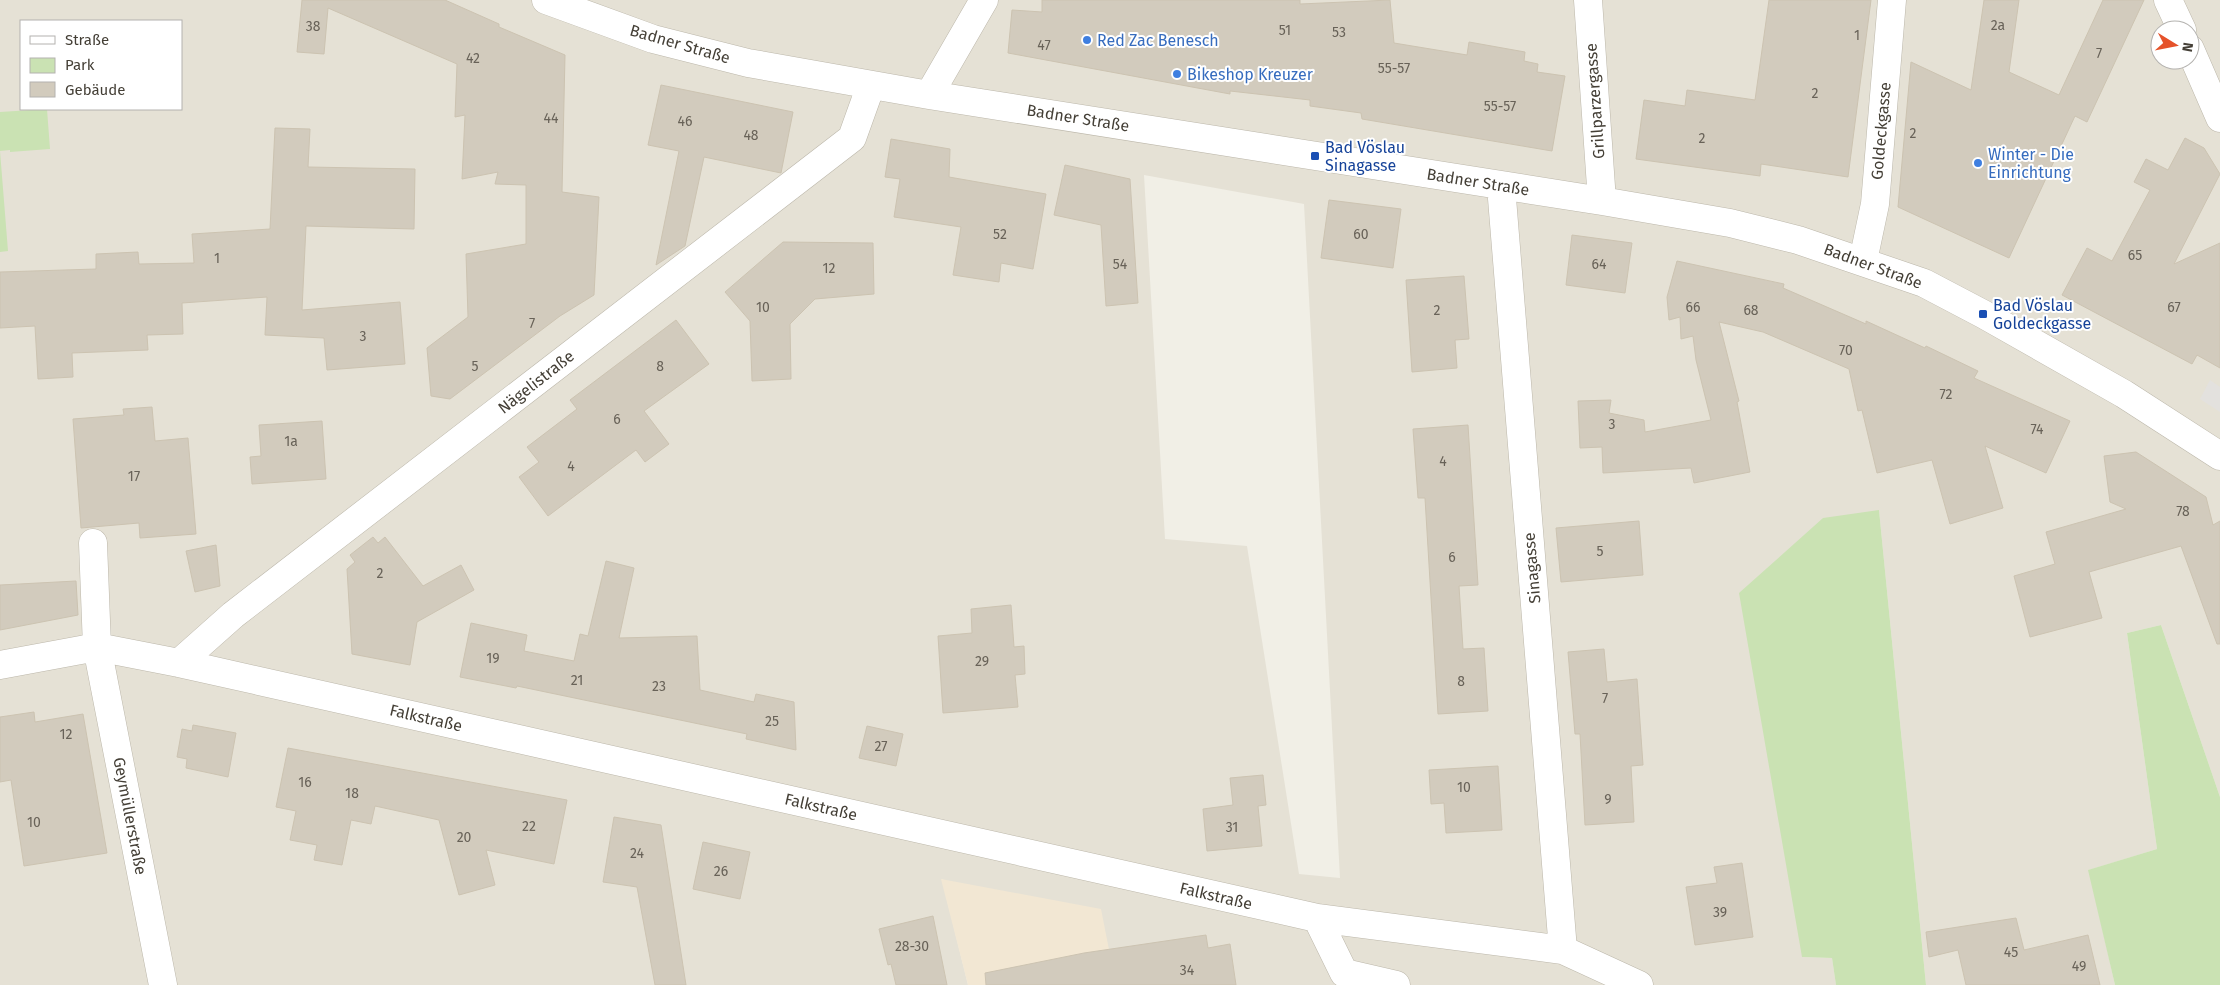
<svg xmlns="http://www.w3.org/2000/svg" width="2220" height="985" viewBox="0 0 2220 985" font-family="'Fira Sans',sans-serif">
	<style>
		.residential { fill: #e5e1d5; fill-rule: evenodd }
		.commercial { fill: #f2e7d3 }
		.green { fill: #cae2b3 }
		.parking { fill: #e3e1de }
		.building { fill: #d2cbbd; stroke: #ccc3b1 }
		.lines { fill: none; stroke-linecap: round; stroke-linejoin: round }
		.minor-casing { stroke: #bcb7aa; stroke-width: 29 }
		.minor { stroke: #fff; stroke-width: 28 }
		.shop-dot { fill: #3f7fe0; stroke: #fff; stroke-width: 2 }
		.transit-dot { fill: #1a4fb4; stroke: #fff; stroke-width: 2 }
		.labels { text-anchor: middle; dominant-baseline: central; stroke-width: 4; stroke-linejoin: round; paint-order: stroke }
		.number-label { font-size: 14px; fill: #686258 }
		.shop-label { font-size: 16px; fill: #366cbe; stroke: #fff; text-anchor: start }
		.street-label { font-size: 16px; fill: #443f36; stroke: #fff }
		.transit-label { font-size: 16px; fill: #164399; stroke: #fff; text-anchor: start }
	</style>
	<rect width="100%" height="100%" fill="#f1efe6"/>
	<path class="residential" d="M 0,0 L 2220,0 L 2220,797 L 2161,625 L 2127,633 L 2157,849 L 2089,870 L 2115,985 L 1926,985 L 1879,510 L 1802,957 L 1832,958 L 1836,985 L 1116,985 L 942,879 L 968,985 L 0,985 ZM 21,21 L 181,21 L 181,109 L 21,109 ZM 2160,30 L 2190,30 L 2190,60 L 2160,60 ZM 1144,175 L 1304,204 L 1340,878 L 1299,874 L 1247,546 L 1165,539 Z"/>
	<path class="commercial" d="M 941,879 L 1101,909 L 1116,985 L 968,985 Z"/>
	<path class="green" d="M 47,109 L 50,149 L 10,152 L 10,150 L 0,151 L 8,251 L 0,252 L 0,112 Z
		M 1879,510 L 1926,985 L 1836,985 L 1832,958 L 1802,957 L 1739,593 L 1823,518 Z
		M 2161,625 L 2220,797 L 2220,985 L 2115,985 L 2088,870 L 2157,849 L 2127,633 Z"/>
	<path class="parking" d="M 2210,380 L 2220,387 L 2220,412 L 2200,399 Z"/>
	<path class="building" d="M 302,0 L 445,0 L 499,24 L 499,27 L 565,55 L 562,192 L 599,197 L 594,295 L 560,316 L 450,399 L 431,396 L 427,348 L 468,317 L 466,254 L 526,244 L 526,185 L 495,184 L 498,172 L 462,179 L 465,115 L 455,117 L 457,64 L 328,8 L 324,54 L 297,52 Z
		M 1042,0 L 1300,0 L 1300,4 L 1390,0 L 1394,43 L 1467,55 L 1469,42 L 1525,52 L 1524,61 L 1538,64 L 1537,72 L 1565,76 L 1552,151 L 1362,119 L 1361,113 L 1310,106 L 1310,100 L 1230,91 L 1230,94 L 1008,53 L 1012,10 L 1042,12 Z
		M 1769,0 L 1871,0 L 1848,177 L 1761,164 L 1760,176 L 1636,159 L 1644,100 L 1685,106 L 1687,90 L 1755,100 Z
		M 1984,0 L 2019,0 L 2009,72 L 2059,95 L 2103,0 L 2144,0 L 2087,122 L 2075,116 L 2009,258 L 1898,207 L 1911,62 L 1971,90 Z
		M 661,85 L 793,112 L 781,173 L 704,157 L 685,246 L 656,265 L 679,151 L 648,145 Z
		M 275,128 L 310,129 L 308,167 L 415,169 L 414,229 L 306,226 L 302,310 L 400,302 L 405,364 L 327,370 L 324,338 L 265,335 L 267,297 L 182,303 L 183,334 L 147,335 L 148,350 L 72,353 L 73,377 L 38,379 L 35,326 L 0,328 L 0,272 L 96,269 L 96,254 L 138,252 L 139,264 L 194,263 L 192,234 L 270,229 Z
		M 2185,138 L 2204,148 L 2220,174 L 2174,264 L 2220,243 L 2220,368 L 2197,355 L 2192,364 L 2062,295 L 2087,248 L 2112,261 L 2150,190 L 2134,182 L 2146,159 L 2168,170 Z
		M 891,139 L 950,149 L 949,177 L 1046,194 L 1033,269 L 1001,263 L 999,282 L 953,275 L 961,227 L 894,217 L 900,179 L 885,177 Z
		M 1065,165 L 1130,179 L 1138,303 L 1106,306 L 1101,225 L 1054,215 Z
		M 1329,200 L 1401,209 L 1393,268 L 1321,258 Z
		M 1572,235 L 1632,243 L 1625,293 L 1566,285 Z
		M 783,242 L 873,243 L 874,294 L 815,299 L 790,324 L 791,379 L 752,381 L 750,321 L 725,292 Z
		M 1677,261 L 1784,284 L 1783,288 L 1866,324 L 1866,321 L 1925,348 L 1926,346 L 1978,371 L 1974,378 L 2070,421 L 2046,473 L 1985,446 L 2003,508 L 1950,524 L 1932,460 L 1877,473 L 1862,410 L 1858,411 L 1849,369 L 1763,332 L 1719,322 L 1739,401 L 1737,402 L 1750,472 L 1694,483 L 1691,468 L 1603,473 L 1602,447 L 1580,448 L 1578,401 L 1611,400 L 1609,413 L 1644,420 L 1645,432 L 1711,420 L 1696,360 L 1693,336 L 1681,339 L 1680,317 L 1669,320 L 1667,297 Z
		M 1464,276 L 1469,339 L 1455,340 L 1457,368 L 1412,372 L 1406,280 Z
		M 676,320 L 709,364 L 644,411 L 669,444 L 645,462 L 636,450 L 548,516 L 519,477 L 539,462 L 527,447 L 577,409 L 570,400 Z
		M 152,407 L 155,441 L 188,438 L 196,534 L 140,538 L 139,523 L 81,528 L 73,419 L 124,415 L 123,409 Z
		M 322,421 L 326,479 L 252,484 L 250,457 L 261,456 L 259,425 Z
		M 1468,425 L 1478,585 L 1459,586 L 1463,649 L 1484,648 L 1488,711 L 1438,714 L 1425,498 L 1418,498 L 1413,429 Z
		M 2136,452 L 2206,497 L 2213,525 L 2220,521 L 2220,644 L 2217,644 L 2181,546 L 2089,572 L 2102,618 L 2030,637 L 2014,576 L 2055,564 L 2046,532 L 2126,509 L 2110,502 L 2104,456 Z
		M 1639,521 L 1643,575 L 1561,582 L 1556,528 Z
		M 373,537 L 378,543 L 385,537 L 423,586 L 461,565 L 474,590 L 417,622 L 410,665 L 352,654 L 347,569 L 355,562 L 350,555 Z
		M 216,545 L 220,586 L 195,592 L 186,551 Z
		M 606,561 L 634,568 L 619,638 L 697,636 L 700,690 L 754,702 L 756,694 L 794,702 L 796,750 L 746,739 L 747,734 L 517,686 L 516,688 L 460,677 L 471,623 L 527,635 L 524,651 L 574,661 L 580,634 L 588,636 Z
		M 76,581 L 78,615 L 0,630 L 0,585 Z
		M 1011,605 L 1014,647 L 1024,646 L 1025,674 L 1015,675 L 1018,707 L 943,713 L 938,636 L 972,633 L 971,609 Z
		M 1604,649 L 1607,682 L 1637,679 L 1643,765 L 1631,766 L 1634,822 L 1585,825 L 1580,734 L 1575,734 L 1568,652 Z
		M 34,712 L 35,722 L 83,714 L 107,853 L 24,866 L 11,780 L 0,782 L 0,717 Z
		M 193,725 L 236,733 L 228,777 L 186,768 L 187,759 L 177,757 L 182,729 L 192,731 Z
		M 867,726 L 903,734 L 896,766 L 859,758 Z
		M 288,748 L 567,800 L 554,864 L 486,850 L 495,885 L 459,895 L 439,820 L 375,806 L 371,824 L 351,820 L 342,865 L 314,860 L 317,845 L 290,840 L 296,811 L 276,807 Z
		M 1498,766 L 1502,830 L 1446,833 L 1444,803 L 1431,804 L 1429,770 Z
		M 1263,775 L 1266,805 L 1258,806 L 1262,846 L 1207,851 L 1203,809 L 1233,805 L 1230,778 Z
		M 614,817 L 661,825 L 686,985 L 655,985 L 637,887 L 603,882 Z
		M 703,842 L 750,852 L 740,899 L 693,889 Z
		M 1742,863 L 1753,937 L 1695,945 L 1686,887 L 1717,883 L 1714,867 Z
		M 933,916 L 947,985 L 896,985 L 891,964 L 888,965 L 879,929 Z
		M 2016,918 L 2024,950 L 2088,935 L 2100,985 L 1966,985 L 1958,950 L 1929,957 L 1926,932 Z
		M 1206,935 L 1208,948 L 1230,944 L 1236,985 L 986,985 L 985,973 L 1084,953 Z"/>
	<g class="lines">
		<defs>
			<path id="minor" d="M 546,0 L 653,39 L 748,63 L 929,95 L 1602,201 L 1730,223 L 1798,240 L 1924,283 L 1983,314 L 2124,394 L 2220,456
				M 1588,0 L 1602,201
				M 2168,0 L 2182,30
				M 2190,49 L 2220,118
				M 929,95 L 984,0
				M 1501,186 L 1563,950
				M 1863,261 L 1875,204 L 1892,0
				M 93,543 L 97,647 L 163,985
				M 179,663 L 233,615 L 852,138 L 871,85
				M 0,665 L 97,647 L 179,663 L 1317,918 L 1563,950 L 1639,985
				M 1317,918 L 1344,973 L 1396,985"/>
		</defs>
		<use href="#minor" class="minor-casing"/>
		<use href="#minor" class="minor"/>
	</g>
	<g class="shop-dot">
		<circle cx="1087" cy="40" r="5"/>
		<circle cx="1177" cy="74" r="5"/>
		<circle cx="1978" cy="163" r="5"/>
	</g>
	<g class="transit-dot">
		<rect x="1310" y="151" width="10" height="10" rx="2.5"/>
		<rect x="1978" y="309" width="10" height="10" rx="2.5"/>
	</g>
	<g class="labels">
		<g class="number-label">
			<text x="1998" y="25">2a</text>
			<text x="313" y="26">38</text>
			<text x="1285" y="30">51</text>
			<text x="1339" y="32">53</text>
			<text x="1857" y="35">1</text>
			<text x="1044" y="45">47</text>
			<text x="2099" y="53">7</text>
			<text x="473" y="58">42</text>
			<text x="1394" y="68">55-57</text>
			<text x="1815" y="93">2</text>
			<text x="1500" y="106">55-57</text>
			<text x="551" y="118">44</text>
			<text x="685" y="121">46</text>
			<text x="1913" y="133">2</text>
			<text x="751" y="135">48</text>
			<text x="1702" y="138">2</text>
			<text x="1000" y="234">52</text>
			<text x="1361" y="234">60</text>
			<text x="2135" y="255">65</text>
			<text x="217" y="258">1</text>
			<text x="1120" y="264">54</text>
			<text x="1599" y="264">64</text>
			<text x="829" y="268">12</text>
			<text x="763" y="307">10</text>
			<text x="1693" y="307">66</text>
			<text x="2174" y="307">67</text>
			<text x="1437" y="310">2</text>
			<text x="1751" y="310">68</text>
			<text x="532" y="323">7</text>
			<text x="363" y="336">3</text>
			<text x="1846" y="350">70</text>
			<text x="475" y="366">5</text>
			<text x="660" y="366">8</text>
			<text x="1946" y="394">72</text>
			<text x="617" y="419">6</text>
			<text x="1612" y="424">3</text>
			<text x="2037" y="429">74</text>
			<text x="291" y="441">1a</text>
			<text x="1443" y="461">4</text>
			<text x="571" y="466">4</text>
			<text x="134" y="476">17</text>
			<text x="2183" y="511">78</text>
			<text x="1600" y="551">5</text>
			<text x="1452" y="557">6</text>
			<text x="380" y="573">2</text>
			<text x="493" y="658">19</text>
			<text x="982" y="661">29</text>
			<text x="577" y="680">21</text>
			<text x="1461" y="681">8</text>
			<text x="659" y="686">23</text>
			<text x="1605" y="698">7</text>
			<text x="772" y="721">25</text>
			<text x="66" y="734">12</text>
			<text x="881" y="746">27</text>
			<text x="305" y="782">16</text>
			<text x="1464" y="787">10</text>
			<text x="352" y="793">18</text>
			<text x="1608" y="799">9</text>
			<text x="34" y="822">10</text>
			<text x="529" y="826">22</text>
			<text x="1232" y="827">31</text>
			<text x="464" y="837">20</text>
			<text x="637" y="853">24</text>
			<text x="721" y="871">26</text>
			<text x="1720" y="912">39</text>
			<text x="912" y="946">28-30</text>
			<text x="2011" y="952">45</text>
			<text x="2079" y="966">49</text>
			<text x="1187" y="970">34</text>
		</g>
		<g class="shop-label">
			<text x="1097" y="40">Red Zac Benesch</text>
			<text x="1187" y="74">Bikeshop Kreuzer</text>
			<text x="1988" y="154">Winter - Die<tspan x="1988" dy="18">Einrichtung</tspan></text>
		</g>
		<g class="street-label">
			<text transform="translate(680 44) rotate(16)">Badner Straße</text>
			<text transform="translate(1595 101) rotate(-94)">Grillparzergasse</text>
			<text transform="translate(1078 118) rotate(9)">Badner Straße</text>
			<text transform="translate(1881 131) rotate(-85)">Goldeckgasse</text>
			<text transform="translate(1478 182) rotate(9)">Badner Straße</text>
			<text transform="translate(1873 266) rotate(20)">Badner Straße</text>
			<text transform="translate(536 382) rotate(-38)">Nägelistraße</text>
			<text transform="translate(1532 568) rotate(-95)">Sinagasse</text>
			<text transform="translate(426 718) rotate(13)">Falkstraße</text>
			<text transform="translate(821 807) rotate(13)">Falkstraße</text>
			<text transform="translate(130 816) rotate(79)">Geymüllerstraße</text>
			<text transform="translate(1216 896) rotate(13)">Falkstraße</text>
		</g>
		<g class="transit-label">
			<text x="1325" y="147">Bad Vöslau<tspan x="1325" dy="18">Sinagasse</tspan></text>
			<text x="1993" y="305">Bad Vöslau<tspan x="1993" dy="18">Goldeckgasse</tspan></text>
		</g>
	</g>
	<rect x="20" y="20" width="162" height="90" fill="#ffffff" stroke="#b4b2af"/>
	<rect x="30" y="36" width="25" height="8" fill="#ffffff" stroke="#b4b2af"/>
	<text x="65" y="45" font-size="15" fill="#443f36">Straße</text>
	<rect x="30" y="58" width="25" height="15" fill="#cae2b3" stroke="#b4b2af"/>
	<text x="65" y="70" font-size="15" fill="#443f36">Park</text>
	<rect x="30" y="82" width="25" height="15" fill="#d2cbbd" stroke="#b4b2af"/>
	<text x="65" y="95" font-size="15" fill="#443f36">Gebäude</text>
	<g transform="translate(2175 45) rotate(100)"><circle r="24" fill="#ffffff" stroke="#b4b2af"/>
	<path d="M0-4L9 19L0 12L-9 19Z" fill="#e5522a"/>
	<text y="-8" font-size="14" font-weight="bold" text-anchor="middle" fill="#443f36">N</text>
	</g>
</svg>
